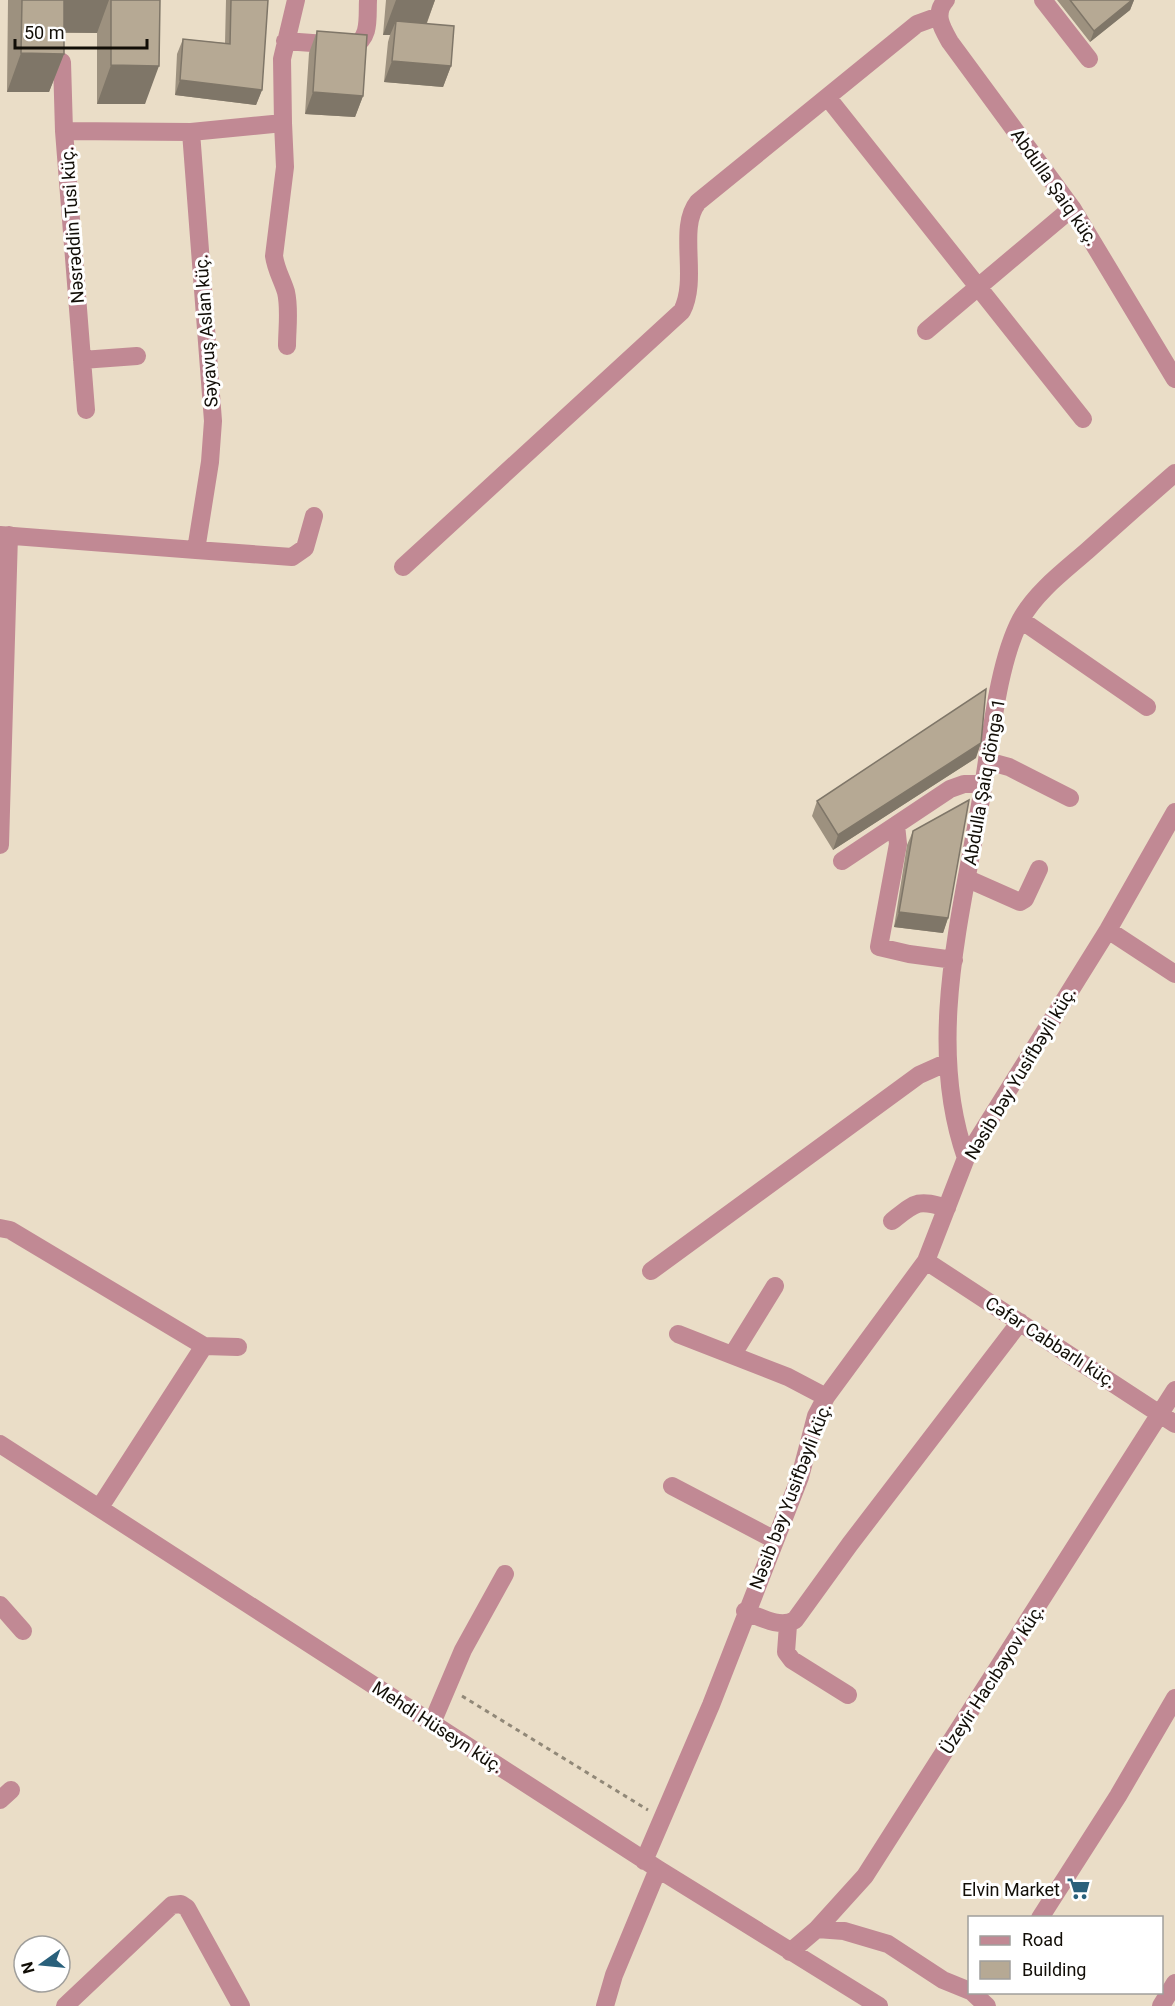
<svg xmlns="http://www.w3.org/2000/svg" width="1175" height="2006" viewBox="0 0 1175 2006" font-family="Roboto,sans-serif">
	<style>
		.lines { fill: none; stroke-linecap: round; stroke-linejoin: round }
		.path { stroke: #918878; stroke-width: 3; stroke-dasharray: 4.5 4.5; stroke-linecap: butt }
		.minor { stroke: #c18994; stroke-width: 18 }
		.wall { fill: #9d917f }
		.shaded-wall { fill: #7f7668 }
		.building { fill: #b6a994; stroke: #7f7668; stroke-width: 1.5 }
		.labels { text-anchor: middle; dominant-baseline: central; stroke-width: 6; stroke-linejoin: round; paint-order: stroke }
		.street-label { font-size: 18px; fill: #120e07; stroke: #fff }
		.poi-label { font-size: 18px; fill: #120e07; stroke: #fff; text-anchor: end }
	</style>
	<rect width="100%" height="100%" fill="#eaddc7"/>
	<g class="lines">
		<path class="path" d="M 462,1696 L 648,1810"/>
		<path class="minor" d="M 946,0 C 933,14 942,28 950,42 L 1072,208 L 1175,379
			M 1043,0 L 1089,59
			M 285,41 L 353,46 C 371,38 367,17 368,0
			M 62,62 L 64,131
			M 828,98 L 1083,419
			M 283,123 L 285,167 L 274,256 C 276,270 282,279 286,292 C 290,309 287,329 287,346
			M 926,331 L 1072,208
			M 82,360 L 137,356
			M 86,410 L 64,131 L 191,132
			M 0,535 L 196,550 L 210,462 L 213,421 L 191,132 L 283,123 L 282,59 L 296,0
			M 196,550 L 292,557 L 305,548 L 314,516
			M 403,567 L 682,311 C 699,278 677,228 698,202 L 917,24 L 939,16
			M 1021,620 L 1147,707
			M 987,761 L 1009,767 L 1070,798
			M 896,825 L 898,844 L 879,947 L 909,954 L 954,960
			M 0,845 L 9,535
			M 842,861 L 950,789 L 964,784 L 984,784
			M 968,879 L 1020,902 L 1025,899 L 1039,869
			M 1108,930 L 1175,974
			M 966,1158 C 924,1039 964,907 983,787 C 991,738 998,662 1021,619 C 1036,592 1064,571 1087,551 C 1116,525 1145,499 1175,473
			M 892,1221 C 916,1202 917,1199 947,1208
			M 0,1228 L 10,1230 L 204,1346 L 238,1347
			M 926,1261 L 1175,1424
			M 651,1271 L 919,1075 L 948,1062
			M 678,1334 L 788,1377 L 826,1397
			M 733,1354 L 775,1286
			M 0,1444 L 658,1869 L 879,2006
			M 672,1486 L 775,1540
			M 100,1507 L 204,1346
			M 0,1605 L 23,1631
			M 745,1611 C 760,1617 780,1629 795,1620 L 850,1544 L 1020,1322
			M 788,1625 L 786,1652 L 792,1660 L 848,1695
			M 432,1723 L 463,1650 L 505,1574
			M 0,1800 L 11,1790
			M 644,1861 L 711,1705 L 800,1477 L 816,1416 L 826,1397 L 926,1261 L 966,1158 L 1108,930 L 1175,812
			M 1040,1918 L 1118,1796 L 1175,1698
			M 817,1929 L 844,1931 L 888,1944 L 943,1980 L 970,1991
			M 790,1952 L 817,1929 L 865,1876 L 1175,1390
			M 972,1992 L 987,2006
			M 65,2006 L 172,1905 L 181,1904 L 187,1908 L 241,2006
			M 605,2006 L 614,1975 L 658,1869
			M 1161,2006 L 1175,1983"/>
	</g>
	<path class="wall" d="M 8,0 L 160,0 L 145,104 L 97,104 L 97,33 L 64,33 L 64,54 L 49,92 L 7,92 Z
		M 226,0 L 268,0 L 262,90 L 256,105 L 175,95 L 177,54 L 183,39 L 225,43 Z
		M 386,0 L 435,0 L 427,23 L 451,66 L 443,87 L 384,82 L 388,42 L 390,35 L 383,35 Z
		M 1057,0 L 1134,0 L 1130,10 L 1090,42 Z
		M 317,31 L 363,96 L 355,117 L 305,114 L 309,53 Z
		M 976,758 L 833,850 L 812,816 L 817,801 Z
		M 913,831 L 948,918 L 943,933 L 894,927 L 907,845 Z"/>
	<path class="shaded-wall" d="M 62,0 L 109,0 L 97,33 L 50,32 Z
		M 396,0 L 435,0 L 421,38 L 396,21 L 390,35 L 383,35 Z
		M 1132,0 L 1134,0 L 1130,10 L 1090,42 L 1094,31 Z
		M 21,53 L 64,54 L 49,92 L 7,92 Z
		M 392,61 L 451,66 L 443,87 L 384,82 Z
		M 111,65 L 159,66 L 145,104 L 97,104 Z
		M 180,80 L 262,90 L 256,105 L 175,95 Z
		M 313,92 L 363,96 L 355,117 L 305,114 Z
		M 981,743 L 976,758 L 833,850 L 838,835 Z
		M 899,912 L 948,918 L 943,933 L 894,927 Z"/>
	<path class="building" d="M 22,0 L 64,0 L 64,54 L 21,53 Z
		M 111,0 L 160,0 L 159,66 L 111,65 Z
		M 231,0 L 268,0 L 262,90 L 180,80 L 183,39 L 230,44 Z
		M 1070,0 L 1132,0 L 1094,31 Z
		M 396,21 L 454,26 L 451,66 L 392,61 Z
		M 317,31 L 367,35 L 363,96 L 313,92 Z
		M 986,689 L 981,743 L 838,835 L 817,801 Z
		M 969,800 L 948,918 L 899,912 L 913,831 Z"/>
	<defs>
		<symbol id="supermarket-bare" viewBox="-9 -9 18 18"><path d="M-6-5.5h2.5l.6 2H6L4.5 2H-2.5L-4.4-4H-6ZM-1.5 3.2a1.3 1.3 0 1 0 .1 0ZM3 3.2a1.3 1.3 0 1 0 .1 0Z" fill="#29607b" stroke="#fff" stroke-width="2.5" paint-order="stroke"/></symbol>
	</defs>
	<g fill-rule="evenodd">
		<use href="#supermarket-bare" x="1062" y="1872" width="33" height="33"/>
	</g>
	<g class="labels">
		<g class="street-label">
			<text transform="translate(1055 187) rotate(55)">Abdulla Şaiq küç.</text>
			<text transform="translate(72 225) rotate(-94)">Nəsrəddin Tusi küç.</text>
			<text transform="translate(206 331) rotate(-94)">Səyavuş Aslan küç.</text>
			<text transform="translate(984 782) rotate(-80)">Abdulla Şaiq döngə 1</text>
			<text transform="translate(1020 1073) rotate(-59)">Nəsib bəy Yusifbəyli küç.</text>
			<text transform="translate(1051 1342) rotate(33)">Cəfər Cabbarlı küç.</text>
			<text transform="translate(790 1496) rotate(-69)">Nəsib bəy Yusifbəyli küç.</text>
			<text transform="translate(992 1679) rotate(-57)">Üzeyir Hacıbəyov küç.</text>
			<text transform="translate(438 1727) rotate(33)">Mehdi Hüseyn küç.</text>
		</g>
		<g class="poi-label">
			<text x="1060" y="1889">Elvin Market</text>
		</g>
	</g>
	<rect x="968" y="1916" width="195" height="78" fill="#ffffff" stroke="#a09f9c" stroke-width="1.5"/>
	<rect x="980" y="1936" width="30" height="9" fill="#c18994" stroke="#a09f9c" stroke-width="1.5"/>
	<text x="1022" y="1946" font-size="18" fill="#120e07">Road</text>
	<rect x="980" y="1961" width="30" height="18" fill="#b6a994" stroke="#a09f9c" stroke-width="1.5"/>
	<text x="1022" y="1976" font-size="18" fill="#120e07">Building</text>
	<g transform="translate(42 1964) rotate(255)"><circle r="28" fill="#ffffff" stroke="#a09f9c" stroke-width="1.5"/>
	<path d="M0-4.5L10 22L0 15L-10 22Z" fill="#29607b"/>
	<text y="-9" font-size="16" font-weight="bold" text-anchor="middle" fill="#120e07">N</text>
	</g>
	<path d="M15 39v9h132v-9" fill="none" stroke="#120e07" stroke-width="3"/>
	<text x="24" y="39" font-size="18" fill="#120e07" stroke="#ffffff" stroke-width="4.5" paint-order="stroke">50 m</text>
</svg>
